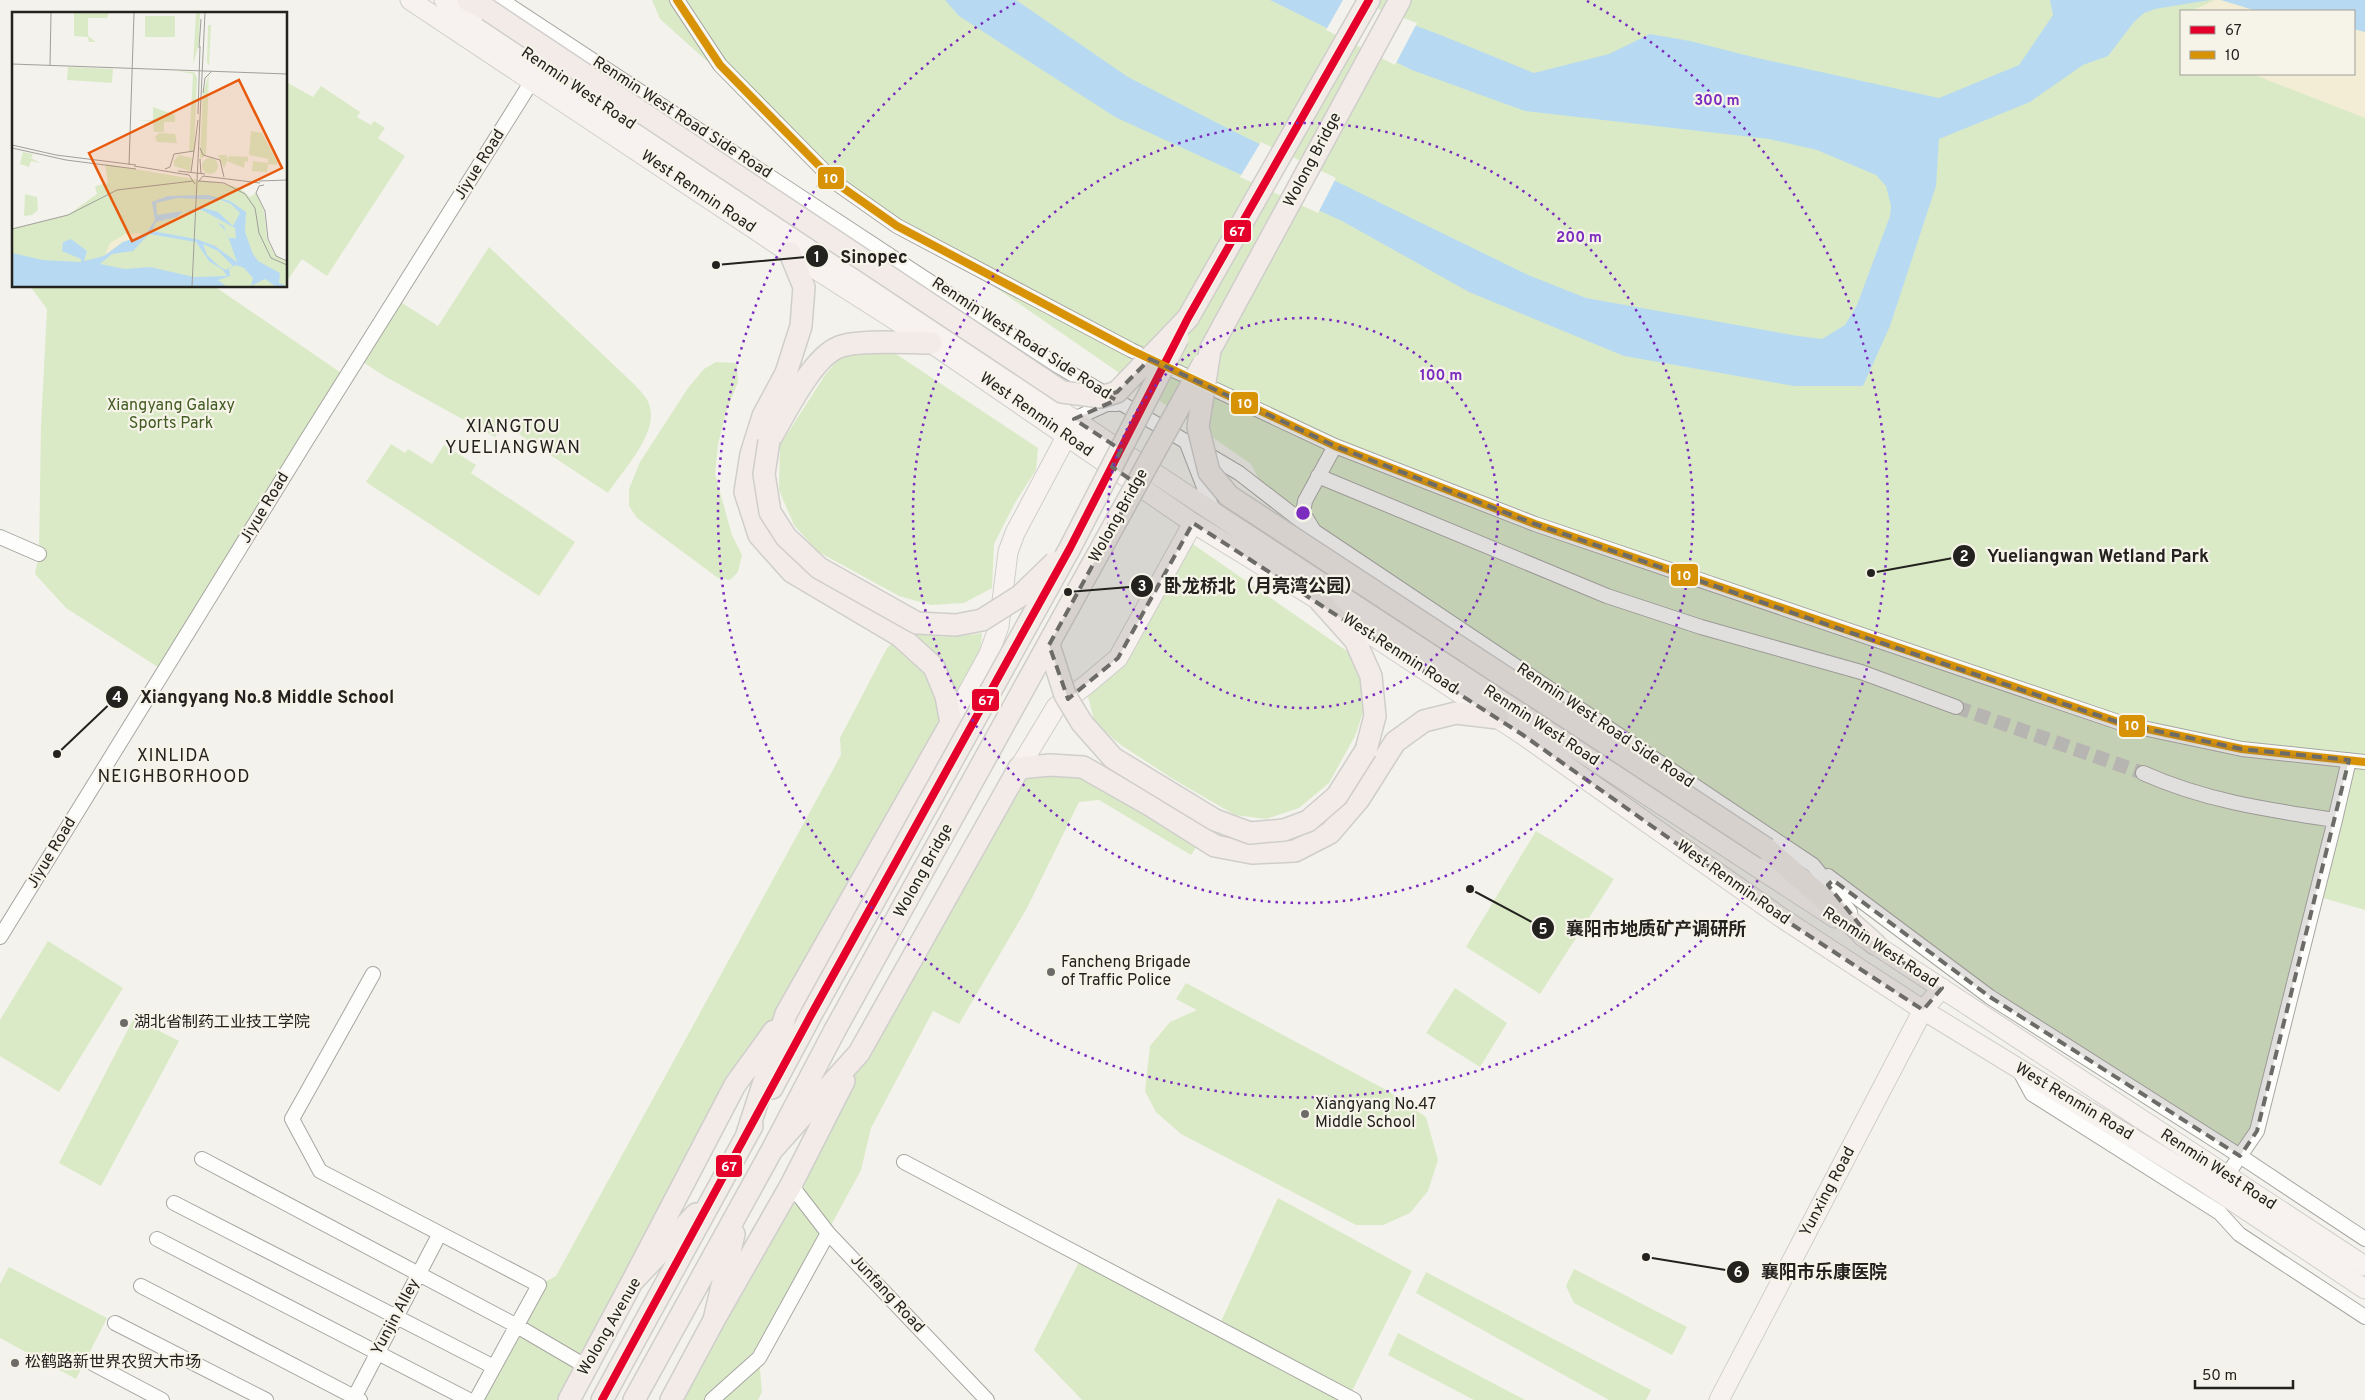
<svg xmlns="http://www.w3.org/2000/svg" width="2365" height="1400" viewBox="0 0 2365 1400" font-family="Overpass,'Noto Sans SC',sans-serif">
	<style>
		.green { fill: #daeac6; fill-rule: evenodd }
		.sand { fill: #f3edd6 }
		.water { fill: #b7daf2 }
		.pier { fill: #f3f2ec }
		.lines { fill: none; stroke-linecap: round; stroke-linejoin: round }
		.minor-tunnel { stroke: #c9c8c3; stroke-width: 14; stroke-dasharray: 14 7; stroke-linecap: butt }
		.minor-casing { stroke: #a7a6a2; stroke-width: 16 }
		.major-casing { stroke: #cfcecb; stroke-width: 21 }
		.highway-casing { stroke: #cfcecb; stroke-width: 24 }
		.minor { stroke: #fdfdfc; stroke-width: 14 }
		.major { stroke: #f7f2ef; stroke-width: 19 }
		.highway { stroke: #f2ebe8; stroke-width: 21 }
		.highway-bridge-casing { stroke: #cfcecb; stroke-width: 24; stroke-linecap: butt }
		.highway-bridge { stroke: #f2ebe8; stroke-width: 21 }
		.bus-1-casing { stroke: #f6f3e9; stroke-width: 11 }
		.bus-2-casing { stroke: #f6f3e9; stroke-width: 11 }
		.bus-1 { stroke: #e4002b; stroke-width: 8 }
		.bus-2 { stroke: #d79205; stroke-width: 8 }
		.marked { fill: #6c6b67; fill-opacity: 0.2; stroke: #6c6b67; stroke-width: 4; stroke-dasharray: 10 6; stroke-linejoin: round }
		.ring { fill: none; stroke: #7b2cbf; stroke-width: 2.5; stroke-dasharray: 2.5 5 }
		.poi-dot { fill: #6c6b67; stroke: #f6f3e9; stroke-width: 2 }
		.labels { text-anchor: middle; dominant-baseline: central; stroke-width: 4.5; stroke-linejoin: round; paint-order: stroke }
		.street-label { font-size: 16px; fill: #23221f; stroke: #f6f3e9 }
		.park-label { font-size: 16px; fill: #425c21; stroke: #f6f3e9 }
		.poi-label { font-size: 16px; fill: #23221f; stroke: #f6f3e9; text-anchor: start }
		.neighbourhood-label { font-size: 18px; letter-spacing: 1px; fill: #23221f; stroke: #f6f3e9 }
		.inset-road { fill: none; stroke: #a09f9a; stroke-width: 1 }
		.view { fill: #e8590c; fill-opacity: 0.15; stroke: #e8590c; stroke-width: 2.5 }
		.inset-edge { fill: none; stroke: #23221f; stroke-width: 2.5 }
		.centre { fill: #7b2cbf; stroke: #f6f3e9; stroke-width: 2.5 }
		.ring-label { font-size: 15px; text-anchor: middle; font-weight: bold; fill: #7b2cbf; stroke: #f6f3e9; stroke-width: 4.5; stroke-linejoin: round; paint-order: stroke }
		.leader { fill: none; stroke: #23221f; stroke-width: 2 }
		.callout-dot { fill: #23221f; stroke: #f6f3e9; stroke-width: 2 }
		.mark-label { font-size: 15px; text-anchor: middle; font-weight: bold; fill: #fff }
		.callout-label { font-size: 18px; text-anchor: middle; font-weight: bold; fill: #23221f; stroke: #f6f3e9; stroke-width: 4.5; stroke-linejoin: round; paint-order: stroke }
		.line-badge { stroke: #f6f3e9; stroke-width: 2 }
		.badge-label { font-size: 14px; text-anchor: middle; font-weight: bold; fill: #fff }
	</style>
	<rect width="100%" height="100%" fill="#f3f2ec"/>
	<path class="green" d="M 652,0 L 2365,0 L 2365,910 L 2316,896 L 2257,1131 L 2240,1156 L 1946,964 L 1267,495 L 1251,464 L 937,247 L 836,183 L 777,124 L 660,19 ZM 2181,11 L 2354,11 L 2354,74 L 2181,74 Z
		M 286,82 L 313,97 L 321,86 L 360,112 L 357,117 L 371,125 L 374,121 L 385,128 L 378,138 L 405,156 L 327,276 L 302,259 L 287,281 Z
		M 489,247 L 635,385 C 640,391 647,397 649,404 C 660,432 623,470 608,493 L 508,427 L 501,429 L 495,437 L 386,377 L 358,359 L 396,299 L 438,326 Z
		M 30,286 L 214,286 L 347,377 L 164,671 L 66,608 L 35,574 L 39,554 L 41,425 L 47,309 Z
		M 890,350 L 1038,448 L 1036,470 L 1016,501 L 994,544 L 992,588 L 964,603 L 931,605 L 899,596 L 817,551 L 794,525 L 779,490 L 780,445 L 825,375 L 843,354 Z
		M 716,362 L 737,363 L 738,382 L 726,412 L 718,444 L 715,474 L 732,535 L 742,555 L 738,572 L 730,580 L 718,578 L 637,518 L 629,506 L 629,489 L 640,462 L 688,388 L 704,369 Z
		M 391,444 L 405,453 L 408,449 L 432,464 L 444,445 L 476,465 L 471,473 L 575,542 L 539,596 L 366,482 Z
		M 1190,542 L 1354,656 L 1367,701 L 1355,736 L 1329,783 L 1299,808 L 1266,819 L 1235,815 L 1173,779 L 1121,745 L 1095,724 L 1088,696 L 1124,663 Z
		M 904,628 C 932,639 953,638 982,633 L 980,655 L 956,693 C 943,655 935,651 904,628 Z
		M 900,636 L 934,667 L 951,723 L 569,1400 L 476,1400 L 539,1285 L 556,1276 L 841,755 L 840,738 L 887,648 Z
		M 1083,767 L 1202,838 L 1191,855 L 1099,800 L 1079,802 L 1027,908 L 959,1024 L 933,1011 L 871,1128 L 861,1170 L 759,1358 L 762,1392 L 758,1400 L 671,1400 L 1019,768 Z
		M 1536,831 L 1614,879 L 1540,994 L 1466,947 Z
		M 48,941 L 123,988 L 59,1092 L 0,1056 L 0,1020 Z
		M 1186,983 L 1388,1091 L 1426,1117 L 1438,1160 L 1428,1191 L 1410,1213 L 1383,1225 L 1356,1225 L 1181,1134 L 1156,1112 L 1145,1091 L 1150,1046 L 1170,1022 L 1197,1010 L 1176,999 Z
		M 1455,988 L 1507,1023 L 1480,1067 L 1426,1033 Z
		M 134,1018 L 179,1041 L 101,1186 L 59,1163 Z
		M 1278,1198 L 1412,1271 L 1349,1397 L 1218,1328 Z
		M 1079,1262 L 1341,1400 L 1082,1400 L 1034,1350 Z
		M 9,1267 L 107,1318 L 76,1379 L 0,1338 L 0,1284 Z
		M 1574,1269 L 1687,1327 L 1672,1355 L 1574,1303 L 1566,1286 Z
		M 1426,1272 L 1651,1390 L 1646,1400 L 1609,1400 L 1416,1293 Z
		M 1398,1333 L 1525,1400 L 1474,1400 L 1388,1355 Z"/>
	<path class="sand" d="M 2215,0 L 2221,0 L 2257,11 L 2191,11 Z
		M 2354,29 L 2365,32 L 2365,118 L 2252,74 L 2354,74 Z"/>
	<path class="water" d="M 945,0 L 1016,0 L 1128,77 L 1227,128 L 1528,275 L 1586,298 L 1798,336 L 1822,339 L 1845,325 L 1857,305 L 1890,216 L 1891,206 L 1886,186 L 1876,175 L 1817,150 L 1769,139 L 1525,111 L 1412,70 L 1270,0 L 1347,0 L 1438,34 L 1534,73 L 1609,54 L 1650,34 L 1690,41 L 1753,57 L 1939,98 L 2019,65 L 2053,15 L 2050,0 L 2210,0 L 2155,9 L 2144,13 L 2134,22 L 2108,56 L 2083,65 L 2030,102 L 1939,139 L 1936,186 L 1890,326 L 1863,386 L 1794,386 L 1624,356 L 1469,292 L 1342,221 L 1115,117 L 959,16 Z
		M 2221,0 L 2365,0 L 2365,32 L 2354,29 L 2354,11 L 2257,11 Z"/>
	<path class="pier" d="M 1343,0 L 1354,0 L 1417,23 L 1395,65 L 1326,30 Z
		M 1261,142 L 1336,178 L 1318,213 L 1240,177 Z"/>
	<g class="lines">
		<path class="minor-tunnel" d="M 1956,707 L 2143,773"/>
		<defs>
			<path id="minor" d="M 501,0 L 1055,364 L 1239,473 L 1314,531
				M 677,0 L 720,65 L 836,183 L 897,226 L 1131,350 L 1335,446 L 1535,524 L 2124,724 L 2242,749 L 2365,762
				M 1074,419 L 1107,404 L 1117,404
				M 1186,441 L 1214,513
				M 1335,446 L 1305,501 L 1303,513 L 1314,531 L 1813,865 L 1850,912
				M 1318,476 L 1607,596 L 1701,627 L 1861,672 L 1956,707
				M 0,537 L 39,554
				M 2143,773 C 2205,801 2269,810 2335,820 L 2257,1131 L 2227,1175
				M 2335,820 L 2349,760
				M 1828,876 L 1990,997 L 2240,1156 L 2365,1239
				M 0,937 L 306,441 L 532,81
				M 373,974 L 292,1119 L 320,1171 L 539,1285 L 476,1400
				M 2018,1068 L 2032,1094 L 2220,1213 L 2239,1234 L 2365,1317
				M 202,1159 L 517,1326 L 587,1367
				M 904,1162 L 1354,1400
				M 791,1185 L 828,1233 L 987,1400
				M 174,1203 L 494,1367
				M 157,1239 L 469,1400
				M 141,1286 L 360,1400
				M 115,1323 L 266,1400
				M 92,1363 L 162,1400
				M 353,1400 L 439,1235
				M 712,1400 L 759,1358 L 828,1233"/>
			<path id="major" d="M 410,0 L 790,253 L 931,343 L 1193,523 L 1320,601 L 1523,735 L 1779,916 L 1923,1010 L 2201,1180 L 2365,1289
				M 444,0 L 1201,504 L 1835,918
				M 951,723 L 989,654 L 999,626 L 1008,552 L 1015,533 L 1066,437
				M 1019,768 L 1056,707 L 1086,685 L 1118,658 L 1193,523
				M 1862,936 L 2365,1266
				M 1719,1400 L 1923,1010 L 1942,988"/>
			<path id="highway" d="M 468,0 L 488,10
				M 1188,318 L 1369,0
				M 1210,350 L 1400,0
				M 769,441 C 784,416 812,357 839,347 C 858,339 909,343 931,343
				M 1320,601 L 1355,640 L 1371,676 L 1375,716 L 1366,750
				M 1767,849 L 1875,944
				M 772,1088 L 811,1015
				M 746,1137 L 786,1014 L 951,723 L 946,696 L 934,667 L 900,636 L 792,572 L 759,535 L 745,492 L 751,454 L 763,416 L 786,373 L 801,326 L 804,287 L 790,253
				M 772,1150 L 859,1053 L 1019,768 L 1050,765 L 1083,767 L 1150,805 L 1215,846 L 1252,853 L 1295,851 L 1330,833 L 1359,799 L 1395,742 L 1424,721 L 1456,713 L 1498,718
				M 632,1282 L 735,1085 L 774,1031
				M 714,1320 L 791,1185 L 844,1081
				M 569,1400 L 632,1282 L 696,1214
				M 602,1400 L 752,1126
				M 634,1400 L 772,1150 L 835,1030
				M 671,1400 L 714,1320 L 734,1234"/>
		</defs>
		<use href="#minor" class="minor-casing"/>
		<use href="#major" class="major-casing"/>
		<use href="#highway" class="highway-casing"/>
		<use href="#minor" class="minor"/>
		<use href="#major" class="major"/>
		<use href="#highway" class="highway"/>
		<defs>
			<path id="highway-bridge" d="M 488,10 L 1062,392 L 1101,397 L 1117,392 L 1188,318
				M 1210,350 L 1198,427 L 1209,472 L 1229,496 L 1767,849
				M 769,441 L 764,474 L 770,512 L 786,537 L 819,568 L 917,623 L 956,625 L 982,620 L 1020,596 L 1055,562
				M 1049,645 L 1065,695 L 1082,723 L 1113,758 L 1215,820 L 1250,833 L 1284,830 L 1308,821 L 1337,796 L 1366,750
				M 811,1015 L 1070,548 L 1178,338
				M 835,1030 L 1203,364"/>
		</defs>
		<use href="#highway-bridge" class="highway-bridge-casing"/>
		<use href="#highway-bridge" class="highway-bridge"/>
		<defs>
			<path id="bus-1" d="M 602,1400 L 811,1015 L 1070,548 L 1188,318 L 1369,0"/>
			<path id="bus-2" d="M 677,0 L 720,65 L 836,183 L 897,226 L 1131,350 L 1335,446 L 1535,524 L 2124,724 L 2242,749 L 2365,762"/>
		</defs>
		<use href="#bus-1" class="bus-1-casing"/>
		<use href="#bus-2" class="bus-2-casing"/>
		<use href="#bus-1" class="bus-1"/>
		<use href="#bus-2" class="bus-2"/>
	</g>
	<path class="marked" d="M 1150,359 L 1335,446 L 1535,524 L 1837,628 L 2124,724 L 2242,749 L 2349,760 L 2257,1131 L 2240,1156 L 1990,997 L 1833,880 L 1828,885 L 1875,944 L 1942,988 L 1923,1010 L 1779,916 L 1523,735 L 1193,523 L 1118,658 L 1068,699 L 1049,645 L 1137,484 L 1112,467 L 1121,450 L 1074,419 L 1116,400 L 1107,395 L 1117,392 Z"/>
	<g class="ring">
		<circle cx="1303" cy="513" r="195"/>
		<circle cx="1303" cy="513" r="390"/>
		<path d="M1587 1A585 585 0 1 1 1019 1"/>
	</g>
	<g class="poi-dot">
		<circle cx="1051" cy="972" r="5"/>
		<circle cx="124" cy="1023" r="5"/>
		<circle cx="1305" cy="1114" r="5"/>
		<circle cx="15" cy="1363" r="5"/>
	</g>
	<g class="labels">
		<g class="street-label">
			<text transform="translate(578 89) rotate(34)">Renmin West Road</text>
			<text transform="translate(682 118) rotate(33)">Renmin West Road Side Road</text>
			<text transform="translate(1313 160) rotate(-62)">Wolong Bridge</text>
			<text transform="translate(480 165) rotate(-58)">Jiyue Road</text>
			<text transform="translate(698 192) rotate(34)">West Renmin Road</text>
			<text transform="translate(1021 339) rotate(33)">Renmin West Road Side Road</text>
			<text transform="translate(1036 415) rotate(35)">West Renmin Road</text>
			<text transform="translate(265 508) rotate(-59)">Jiyue Road</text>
			<text transform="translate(1119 516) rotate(-61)">Wolong Bridge</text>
			<text transform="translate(1400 654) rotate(33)">West Renmin Road</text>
			<text transform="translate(1541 726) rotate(33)">Renmin West Road</text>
			<text transform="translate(1605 726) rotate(34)">Renmin West Road Side Road</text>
			<text transform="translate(52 853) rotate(-59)">Jiyue Road</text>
			<text transform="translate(924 871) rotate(-61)">Wolong Bridge</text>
			<text transform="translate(1733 883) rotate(35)">West Renmin Road</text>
			<text transform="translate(1880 948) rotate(33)">Renmin West Road</text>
			<text transform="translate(2074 1102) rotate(31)">West Renmin Road</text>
			<text transform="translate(2218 1170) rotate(33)">Renmin West Road</text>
			<text transform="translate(1828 1192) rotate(-62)">Yunxing Road</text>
			<text transform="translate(887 1294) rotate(47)">Junfang Road</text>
			<text transform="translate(396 1317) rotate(-62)">Yunjin Alley</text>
			<text transform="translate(610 1327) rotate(-60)">Wolong Avenue</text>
		</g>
		<g class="park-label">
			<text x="171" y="406">Xiangyang Galaxy<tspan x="171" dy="18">Sports Park</tspan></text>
		</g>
		<g class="poi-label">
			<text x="1061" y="963">Fancheng Brigade<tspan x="1061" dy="18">of Traffic Police</tspan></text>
			<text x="134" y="1023">湖北省制药工业技工学院</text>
			<text x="1315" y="1105">Xiangyang No.47<tspan x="1315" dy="18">Middle School</tspan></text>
			<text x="25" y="1363">松鹤路新世界农贸大市场</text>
		</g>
		<g class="neighbourhood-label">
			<text x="513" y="427">XIANGTOU<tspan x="513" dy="21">YUELIANGWAN</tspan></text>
			<text x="174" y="756">XINLIDA<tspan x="174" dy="21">NEIGHBORHOOD</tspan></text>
		</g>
	</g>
	<g transform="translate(12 12)">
		<rect width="275" height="275" fill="#f3f2ec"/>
		<path d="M 62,1 L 97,1 L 95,6 L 76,6 L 76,24 L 84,30 L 77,30 L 76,25 L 62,24 ZM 184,1 L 188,1 L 187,31 L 181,53 ZM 133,4 L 163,4 L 163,25 L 133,25 ZM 196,13 L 199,13 L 197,54 L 195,50 ZM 56,55 L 101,57 L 100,71 L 55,68 ZM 165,59 L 182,60 L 185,66 L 182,139 L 177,139 L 181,62 ZM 197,61 L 194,143 L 188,147 L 191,81 ZM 141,95 L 163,103 L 163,110 L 152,110 L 152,120 L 142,120 L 141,109 L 124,109 L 141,108 ZM 239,119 L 250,121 L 265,149 L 265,153 L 256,152 L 255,160 L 240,159 L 241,149 L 256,151 L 256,147 L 237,143 ZM 147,121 L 163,122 L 165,131 L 145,130 L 143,125 ZM 11,140 L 21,142 L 19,146 L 28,151 L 19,149 L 17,155 L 8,152 ZM 167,143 L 180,146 L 178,159 L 162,154 L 162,148 ZM 206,143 L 214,143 L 216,147 L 217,144 L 236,145 L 236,150 L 233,149 L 232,156 L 215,149 L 212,156 ZM190 154a8 8 0 1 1 16 0a8 8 0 1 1-16 0ZM 93,152 L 217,173 L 228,176 L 238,185 L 244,181 L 252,199 L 255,227 L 262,242 L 275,250 L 275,274 L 211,274 L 31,250 L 0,242 L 0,217 L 56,203 L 71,192 L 85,182 L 83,174 L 96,171 ZM 13,182 L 25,185 L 26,198 L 20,203 L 12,204 Z" fill="#daeac6"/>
		<path d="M 128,221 L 130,225 L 111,230 L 93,243 L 98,231 L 113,222 Z" fill="#f3edd6"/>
		<path d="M 196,183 L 218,189 L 234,200 L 233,220 L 241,242 L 246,249 L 268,261 L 267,271 L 275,274 L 263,274 L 253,267 L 239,274 L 241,266 L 232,256 L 224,253 L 217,257 L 218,264 L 206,268 L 214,274 L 0,274 L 0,241 L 31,248 L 69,250 L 69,247 L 50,239 L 51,230 L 59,227 L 75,239 L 72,249 L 92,244 L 111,230 L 134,222 L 143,208 L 140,190 L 156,184 ZM 165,186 L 209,188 L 219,192 L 228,201 L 221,214 L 206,200 L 191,196 L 145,203 L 144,191 ZM 190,198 L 223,216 L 224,226 L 217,226 L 212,214 L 205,210 L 214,219 L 225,250 L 203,234 L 184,227 L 140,219 L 144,210 L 165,205 L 171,199 ZM 137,222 L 184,230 L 197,249 L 211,258 L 215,264 L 182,265 L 138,255 L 113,257 L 88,252 L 100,242 L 121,239 ZM 191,232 L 206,239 L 221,254 L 214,258 L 208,255 L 195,243 Z" fill="#b7daf2" fill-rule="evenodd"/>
		<path class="inset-road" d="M 187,36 L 189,7M 0,52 L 275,62M 38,54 L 39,1M 191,81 L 193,66 L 200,59M 186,102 L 188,34M 0,133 L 44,143 L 124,153M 0,136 L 54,148 L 124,157M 188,136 L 191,143 L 208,148 L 212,165M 188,147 L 189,162M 117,153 L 122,1M 122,154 L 177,163 L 183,172M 153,157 L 158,155 L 162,142 L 182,139 L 186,108M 166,159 L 193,162M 179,160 L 182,139M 187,169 L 212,171 L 233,182 L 243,196 L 247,221 L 259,246 L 275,253M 247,169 L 275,168M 186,170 L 191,164 L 248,171M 252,173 L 247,174 L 244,181 L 253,199 L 256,227 L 264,244 L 275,249M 0,217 L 56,203 L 105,178 L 181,169M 180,274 L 193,1"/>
		<path class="view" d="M 227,68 L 270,156 L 120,229 L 77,141 Z"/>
		<rect width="275" height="275" class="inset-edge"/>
	</g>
	<circle cx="1303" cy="513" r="8" class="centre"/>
	<g class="ring-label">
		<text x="1717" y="105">300 m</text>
		<text x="1579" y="242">200 m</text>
		<text x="1441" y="380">100 m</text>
	</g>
	<path class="leader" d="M716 265L817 256M1871 573L1964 556M1068 592L1142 586M57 754L117 697M1470 889L1543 928M1646 1257L1738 1272"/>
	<g class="callout-dot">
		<circle cx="716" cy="265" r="5"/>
		<circle cx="1871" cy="573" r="5"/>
		<circle cx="1068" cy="592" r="5"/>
		<circle cx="57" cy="754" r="5"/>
		<circle cx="1470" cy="889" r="5"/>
		<circle cx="1646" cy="1257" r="5"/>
		<circle cx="817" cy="256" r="12"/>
		<circle cx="1964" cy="556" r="12"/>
		<circle cx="1142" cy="586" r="12"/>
		<circle cx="117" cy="697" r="12"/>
		<circle cx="1543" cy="928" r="12"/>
		<circle cx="1738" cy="1272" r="12"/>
	</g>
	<g class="mark-label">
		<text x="817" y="262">1</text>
		<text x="1964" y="561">2</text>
		<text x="1142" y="591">3</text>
		<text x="117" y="702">4</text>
		<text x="1543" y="934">5</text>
		<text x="1738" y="1277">6</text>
	</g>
	<g class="callout-label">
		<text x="874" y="263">Sinopec</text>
		<text x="2098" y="562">Yueliangwan Wetland Park</text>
		<text x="1263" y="592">卧龙桥北（月亮湾公园）</text>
		<text x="267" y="703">Xiangyang No.8 Middle School</text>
		<text x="1656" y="935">襄阳市地质矿产调研所</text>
		<text x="1824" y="1278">襄阳市乐康医院</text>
	</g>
	<g class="line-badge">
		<rect x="817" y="166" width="28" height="24" rx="5" fill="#d79205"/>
		<rect x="1223" y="219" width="29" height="24" rx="5" fill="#e4002b"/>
		<rect x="1230" y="391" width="29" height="24" rx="5" fill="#d79205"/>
		<rect x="1670" y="563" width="29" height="24" rx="5" fill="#d79205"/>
		<rect x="971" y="688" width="29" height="24" rx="5" fill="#e4002b"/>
		<rect x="2118" y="714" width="28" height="24" rx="5" fill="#d79205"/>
		<rect x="715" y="1154" width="28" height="24" rx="5" fill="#e4002b"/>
	</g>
	<g class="badge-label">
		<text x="831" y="183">10</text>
		<text x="1237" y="236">67</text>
		<text x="1245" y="408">10</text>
		<text x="1684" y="580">10</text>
		<text x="986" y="705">67</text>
		<text x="2132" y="730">10</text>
		<text x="729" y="1171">67</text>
	</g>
	<rect x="2180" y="10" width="175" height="65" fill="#f6f3e9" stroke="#a29f98"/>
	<rect x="2190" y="26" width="25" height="8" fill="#e4002b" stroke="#a29f98"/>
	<text x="2225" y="35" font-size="15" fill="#23221f">67</text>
	<rect x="2190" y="51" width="25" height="8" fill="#d79205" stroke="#a29f98"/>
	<text x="2225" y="60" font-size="15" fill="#23221f">10</text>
	<path d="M2195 1380v8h98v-8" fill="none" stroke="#23221f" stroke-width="2.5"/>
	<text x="2202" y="1380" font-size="15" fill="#23221f" stroke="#f6f3e9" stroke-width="4" paint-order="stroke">50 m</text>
</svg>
